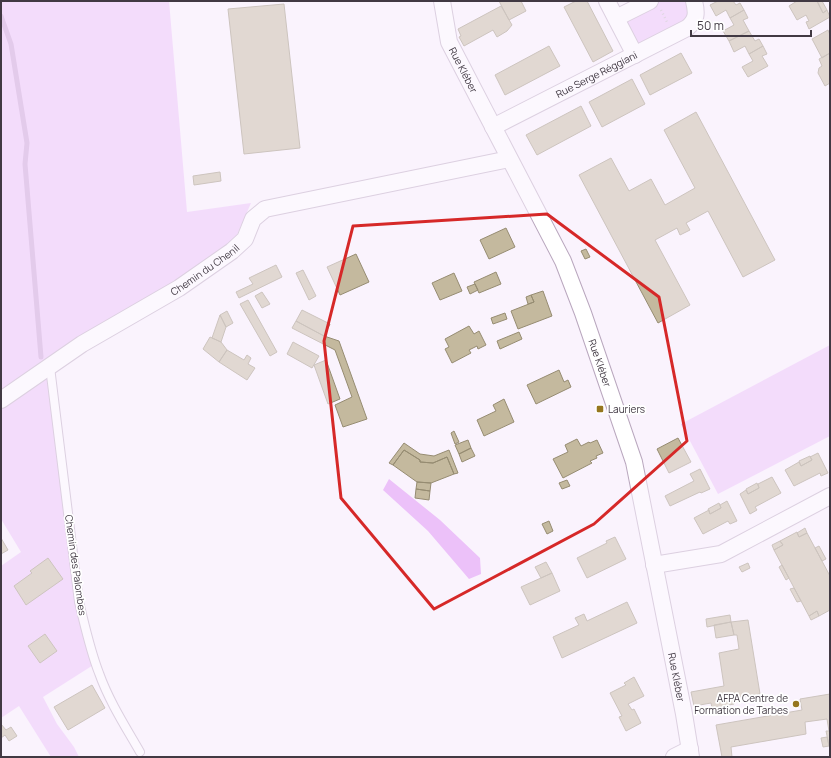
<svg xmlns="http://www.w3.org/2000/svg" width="831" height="758" viewBox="0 0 831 758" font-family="Manrope,sans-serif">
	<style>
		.green { fill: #ecc1f9 }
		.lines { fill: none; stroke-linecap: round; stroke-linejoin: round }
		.stream { stroke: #c89bd5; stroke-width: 5 }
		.building { fill: #c4b99e; stroke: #968c72 }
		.lane-casing { stroke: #b9a7be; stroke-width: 10 }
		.street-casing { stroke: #b9a7be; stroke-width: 18 }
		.path { stroke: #beb6c0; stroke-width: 2.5; stroke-dasharray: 1 3; stroke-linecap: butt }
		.lane { stroke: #fff; stroke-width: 8 }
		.street { stroke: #fff; stroke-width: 16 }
		.marked { fill: none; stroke: #d62828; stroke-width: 3; stroke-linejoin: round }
		.poi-dot { fill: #95761e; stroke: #fff; stroke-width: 1.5 }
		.labels { text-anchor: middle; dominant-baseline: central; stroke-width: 3.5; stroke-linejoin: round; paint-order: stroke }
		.street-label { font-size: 10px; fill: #413943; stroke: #fff }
		.poi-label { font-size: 10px; fill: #413943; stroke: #fff; text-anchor: start }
	</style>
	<rect width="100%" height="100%" fill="#faf3fd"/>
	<path class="green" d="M 1,1 L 169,1 L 187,212 L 251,203 L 237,235 L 224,251 L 91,331 L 52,357 L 80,599 L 98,662 L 43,697 L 57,724 L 74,747 L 79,757 L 51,757 L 19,706 L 1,718 L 1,566 L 21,552 L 1,519 Z
		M 659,1 L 691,1 L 692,18 L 642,45 L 636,44 L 626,24 L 631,16 Z
		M 830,345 L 830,436 L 718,494 L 681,424 Z
		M 389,479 L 440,520 L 480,558 L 481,574 L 469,579 L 428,531 L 383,490 Z"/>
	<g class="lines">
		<path class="stream" d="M 1,16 L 11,44 L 27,143 L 25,164 L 41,357"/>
	</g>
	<path class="building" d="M 499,1 L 521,1 L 526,11 L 509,20 Z
		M 576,1 L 587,1 L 613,51 L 593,62 L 564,7 Z
		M 718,1 L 733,1 L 736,5 L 740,3 L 744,10 L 730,18 L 726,10 L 716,16 L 710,5 Z
		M 797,1 L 817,1 L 823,13 L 827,10 L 830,17 L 809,29 L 806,22 L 809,21 L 806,15 L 797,20 L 789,6 Z
		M 817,1 L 822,1 L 827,10 L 823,13 Z
		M 284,4 L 300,148 L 244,154 L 228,9 Z
		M 501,6 L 512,25 L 507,31 L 497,37 L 493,30 L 464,46 L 459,37 L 461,36 L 458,29 Z
		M 744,10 L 748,18 L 743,20 L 749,31 L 729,41 L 723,31 L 734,25 L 730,18 Z
		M 828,30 L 830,35 L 830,53 L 822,58 L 812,39 Z
		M 749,31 L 755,41 L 759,39 L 763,46 L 749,54 L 745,46 L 734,52 L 729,41 Z
		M 549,46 L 560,66 L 505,95 L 495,75 Z
		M 763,46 L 767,54 L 762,56 L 768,66 L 748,77 L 742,67 L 753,61 L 749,54 Z
		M 681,53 L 692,73 L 650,95 L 640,75 Z
		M 830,53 L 830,83 L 825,86 L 818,73 L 819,68 L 822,66 L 819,59 Z
		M 632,79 L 645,104 L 602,127 L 589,102 Z
		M 581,106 L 591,126 L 537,155 L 526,135 Z
		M 696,112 L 775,260 L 743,277 L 708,211 L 686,223 L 690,230 L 680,235 L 677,228 L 655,240 L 690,305 L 658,323 L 579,175 L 611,158 L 629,191 L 651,179 L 665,205 L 695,188 L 664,130 Z
		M 220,172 L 221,181 L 194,185 L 193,176 Z
		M 506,228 L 515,247 L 489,259 L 480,240 Z
		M 586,249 L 590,257 L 585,259 L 581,251 Z
		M 356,254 L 369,282 L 340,295 L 327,267 Z
		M 276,265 L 282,277 L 239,298 L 236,292 L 253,284 L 249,278 Z
		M 303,270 L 316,296 L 309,300 L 296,273 Z
		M 496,272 L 501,284 L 479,293 L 474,282 Z
		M 454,273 L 462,291 L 440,300 L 432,283 Z
		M 475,284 L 478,290 L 470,294 L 467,287 Z
		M 543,291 L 552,316 L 518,329 L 511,311 L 534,302 L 531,295 Z
		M 262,292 L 270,304 L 262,308 L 255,296 Z
		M 531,295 L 534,302 L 528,304 L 526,297 Z
		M 248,300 L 277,352 L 270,356 L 240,304 Z
		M 302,310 L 330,324 L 324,336 L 296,321 Z
		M 227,311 L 233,323 L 226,327 L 220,315 Z
		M 505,313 L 507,319 L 493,324 L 491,318 Z
		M 220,315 L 226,327 L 221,342 L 212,338 Z
		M 296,321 L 324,336 L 339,341 L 367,419 L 343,427 L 335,405 L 352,397 L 335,350 L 292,328 Z
		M 469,326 L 474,334 L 479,331 L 486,345 L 478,349 L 477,346 L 469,350 L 471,353 L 452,363 L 445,349 L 449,347 L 445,339 Z
		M 519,332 L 522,339 L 500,349 L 497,341 Z
		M 210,337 L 221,342 L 227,350 L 219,362 L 203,349 Z
		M 293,342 L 319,356 L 312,368 L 287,354 Z
		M 227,350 L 244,360 L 247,355 L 251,358 L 248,364 L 255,368 L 247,380 L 219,362 Z
		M 326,360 L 340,399 L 328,404 L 314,365 Z
		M 559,370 L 564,382 L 568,380 L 571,387 L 536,404 L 527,385 Z
		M 504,399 L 514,422 L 484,436 L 477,420 L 496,411 L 493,405 Z
		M 454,431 L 459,442 L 455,444 L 451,433 Z
		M 678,438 L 691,462 L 669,473 L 657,449 Z
		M 577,439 L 581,446 L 589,442 L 590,443 L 597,440 L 603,453 L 596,456 L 597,458 L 590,461 L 592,463 L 563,478 L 553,459 L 568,452 L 565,445 Z
		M 468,440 L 471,448 L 459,454 L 455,445 Z
		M 404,443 L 420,454 L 434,456 L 449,450 L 458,473 L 454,474 L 447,457 L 433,463 L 420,462 L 420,460 L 404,450 L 393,465 L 389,463 Z
		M 471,448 L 475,456 L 462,462 L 459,454 Z
		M 404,450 L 420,460 L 420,462 L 433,463 L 447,457 L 454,474 L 431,483 L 417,482 L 393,465 Z
		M 818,453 L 828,473 L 821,476 L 820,473 L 794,486 L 785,470 L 799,462 L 801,466 L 812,460 L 810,457 Z
		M 810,456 L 812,460 L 801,466 L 799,461 Z
		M 700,469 L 710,489 L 701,493 L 700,492 L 670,506 L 665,496 L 694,481 L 690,474 Z
		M 772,477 L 781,493 L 755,507 L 757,510 L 750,514 L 740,494 L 746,490 L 748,494 L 759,488 L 758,484 Z
		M 567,480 L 570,486 L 562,489 L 559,483 Z
		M 417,482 L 431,483 L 430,491 L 416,489 Z
		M 757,483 L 759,488 L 748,494 L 746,489 Z
		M 416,489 L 430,491 L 429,500 L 415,498 Z
		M 727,501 L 737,521 L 730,524 L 728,521 L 703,534 L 694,518 L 709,510 L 710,514 L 721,508 L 720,505 Z
		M 719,503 L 721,508 L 710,514 L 708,509 Z
		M 549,521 L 553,531 L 547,534 L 542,524 Z
		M 805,528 L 807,533 L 799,537 L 797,533 Z
		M 797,532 L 799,537 L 807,533 L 830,576 L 830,610 L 819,616 L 817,611 L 809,616 L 774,550 L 783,545 L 780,541 Z
		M 615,537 L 626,559 L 587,578 L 577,558 L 607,543 L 606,541 Z
		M 1,538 L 8,550 L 1,554 Z
		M 780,541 L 783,545 L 774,550 L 772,545 Z
		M 819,546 L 826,559 L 822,561 L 815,548 Z
		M 48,558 L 63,579 L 26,605 L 14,586 L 32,573 L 30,571 Z
		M 546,562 L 552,573 L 541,578 L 535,567 Z
		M 748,563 L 750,568 L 742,572 L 739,567 Z
		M 782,565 L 789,578 L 786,580 L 779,567 Z
		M 552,573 L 560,591 L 530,605 L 521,587 Z
		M 794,588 L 801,601 L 797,602 L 790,589 Z
		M 627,602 L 637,623 L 562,658 L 553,637 L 579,625 L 575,618 L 584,614 L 587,621 Z
		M 817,611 L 819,616 L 811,620 L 809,616 Z
		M 730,615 L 731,622 L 707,627 L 706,619 Z
		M 748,620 L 760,694 L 733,698 L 734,704 L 712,708 L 711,703 L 694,706 L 691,692 L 724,686 L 719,653 L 739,649 L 737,635 L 734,635 L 731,622 Z
		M 731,622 L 734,635 L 716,638 L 714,625 Z
		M 45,634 L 57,651 L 40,663 L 28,646 Z
		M 634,677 L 644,696 L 628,704 L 632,710 L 634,709 L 641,723 L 626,731 L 619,717 L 622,716 L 610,693 L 626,685 L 624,683 Z
		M 92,685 L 105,708 L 68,730 L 54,707 Z
		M 830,694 L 830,750 L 826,731 L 829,731 L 827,719 L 805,722 L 806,734 L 731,747 L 732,757 L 722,757 L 716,725 L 802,710 L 800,699 Z
		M 1,724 L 6,730 L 11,727 L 17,736 L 9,741 L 5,735 L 1,738 Z
		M 827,737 L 829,746 L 823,747 L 821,738 Z"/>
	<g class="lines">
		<defs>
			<path id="lane" d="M 50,367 L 79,602 C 85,626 90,650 99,673 C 109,701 125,726 140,752"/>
			<g id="street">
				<path id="s1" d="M 442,1 L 449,42 L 563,261 L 583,313 L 634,462 L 684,714 L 691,757"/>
				<path d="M 607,1 L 635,55"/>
				<path d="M 616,18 L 650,1"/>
				<path id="s2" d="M 493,127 L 687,28 C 697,20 697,13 694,1"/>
				<path id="s3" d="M 1,400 L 82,344 L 179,288 L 232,251 L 245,239 L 253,219 L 265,209 L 509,159"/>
				<path d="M 654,565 L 721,554 L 830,496"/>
				<path d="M 674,757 L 690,749"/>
			</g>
		</defs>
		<use href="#lane" class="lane-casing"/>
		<use href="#street" class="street-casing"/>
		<path class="path" d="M 661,10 L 667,22"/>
		<use href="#lane" class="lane"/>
		<use href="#street" class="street"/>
	</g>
	<path d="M0 0H831V758H0ZM 547,214 L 659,297 L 687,441 L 594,524 L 434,609 L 341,498 L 324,341 L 353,226 Z" fill="#faf3fd" fill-opacity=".55" fill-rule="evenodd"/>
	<path class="marked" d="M 547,214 L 659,297 L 687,441 L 594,524 L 434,609 L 341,498 L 324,341 L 353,226 Z"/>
	<g class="poi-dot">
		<rect x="596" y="405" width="8" height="8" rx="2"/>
		<circle cx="796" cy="704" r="4"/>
	</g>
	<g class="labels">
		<g class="street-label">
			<text stroke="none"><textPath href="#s1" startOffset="73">Rue Kléber</textPath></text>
			<text stroke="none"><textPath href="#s2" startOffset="116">Rue Serge Réggiani</textPath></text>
			<text stroke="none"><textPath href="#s3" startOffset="242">Chemin du Chenil</textPath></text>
			<text stroke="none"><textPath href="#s1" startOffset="397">Rue Kléber</textPath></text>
			<text transform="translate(76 565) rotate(82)">Chemin des Palombes</text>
			<text stroke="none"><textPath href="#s1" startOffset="721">Rue Kléber</textPath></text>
		</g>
		<g class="poi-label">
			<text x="608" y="409">Lauriers</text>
			<text x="788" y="698" text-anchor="end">AFPA Centre de<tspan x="788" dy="12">Formation de Tarbes</tspan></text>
		</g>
	</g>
	<rect width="831" height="758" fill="none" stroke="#413943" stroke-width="4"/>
	<path d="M691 30v6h120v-6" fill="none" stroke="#413943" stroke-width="2"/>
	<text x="697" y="30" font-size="12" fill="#413943" stroke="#ffffff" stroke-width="3" paint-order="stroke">50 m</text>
</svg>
